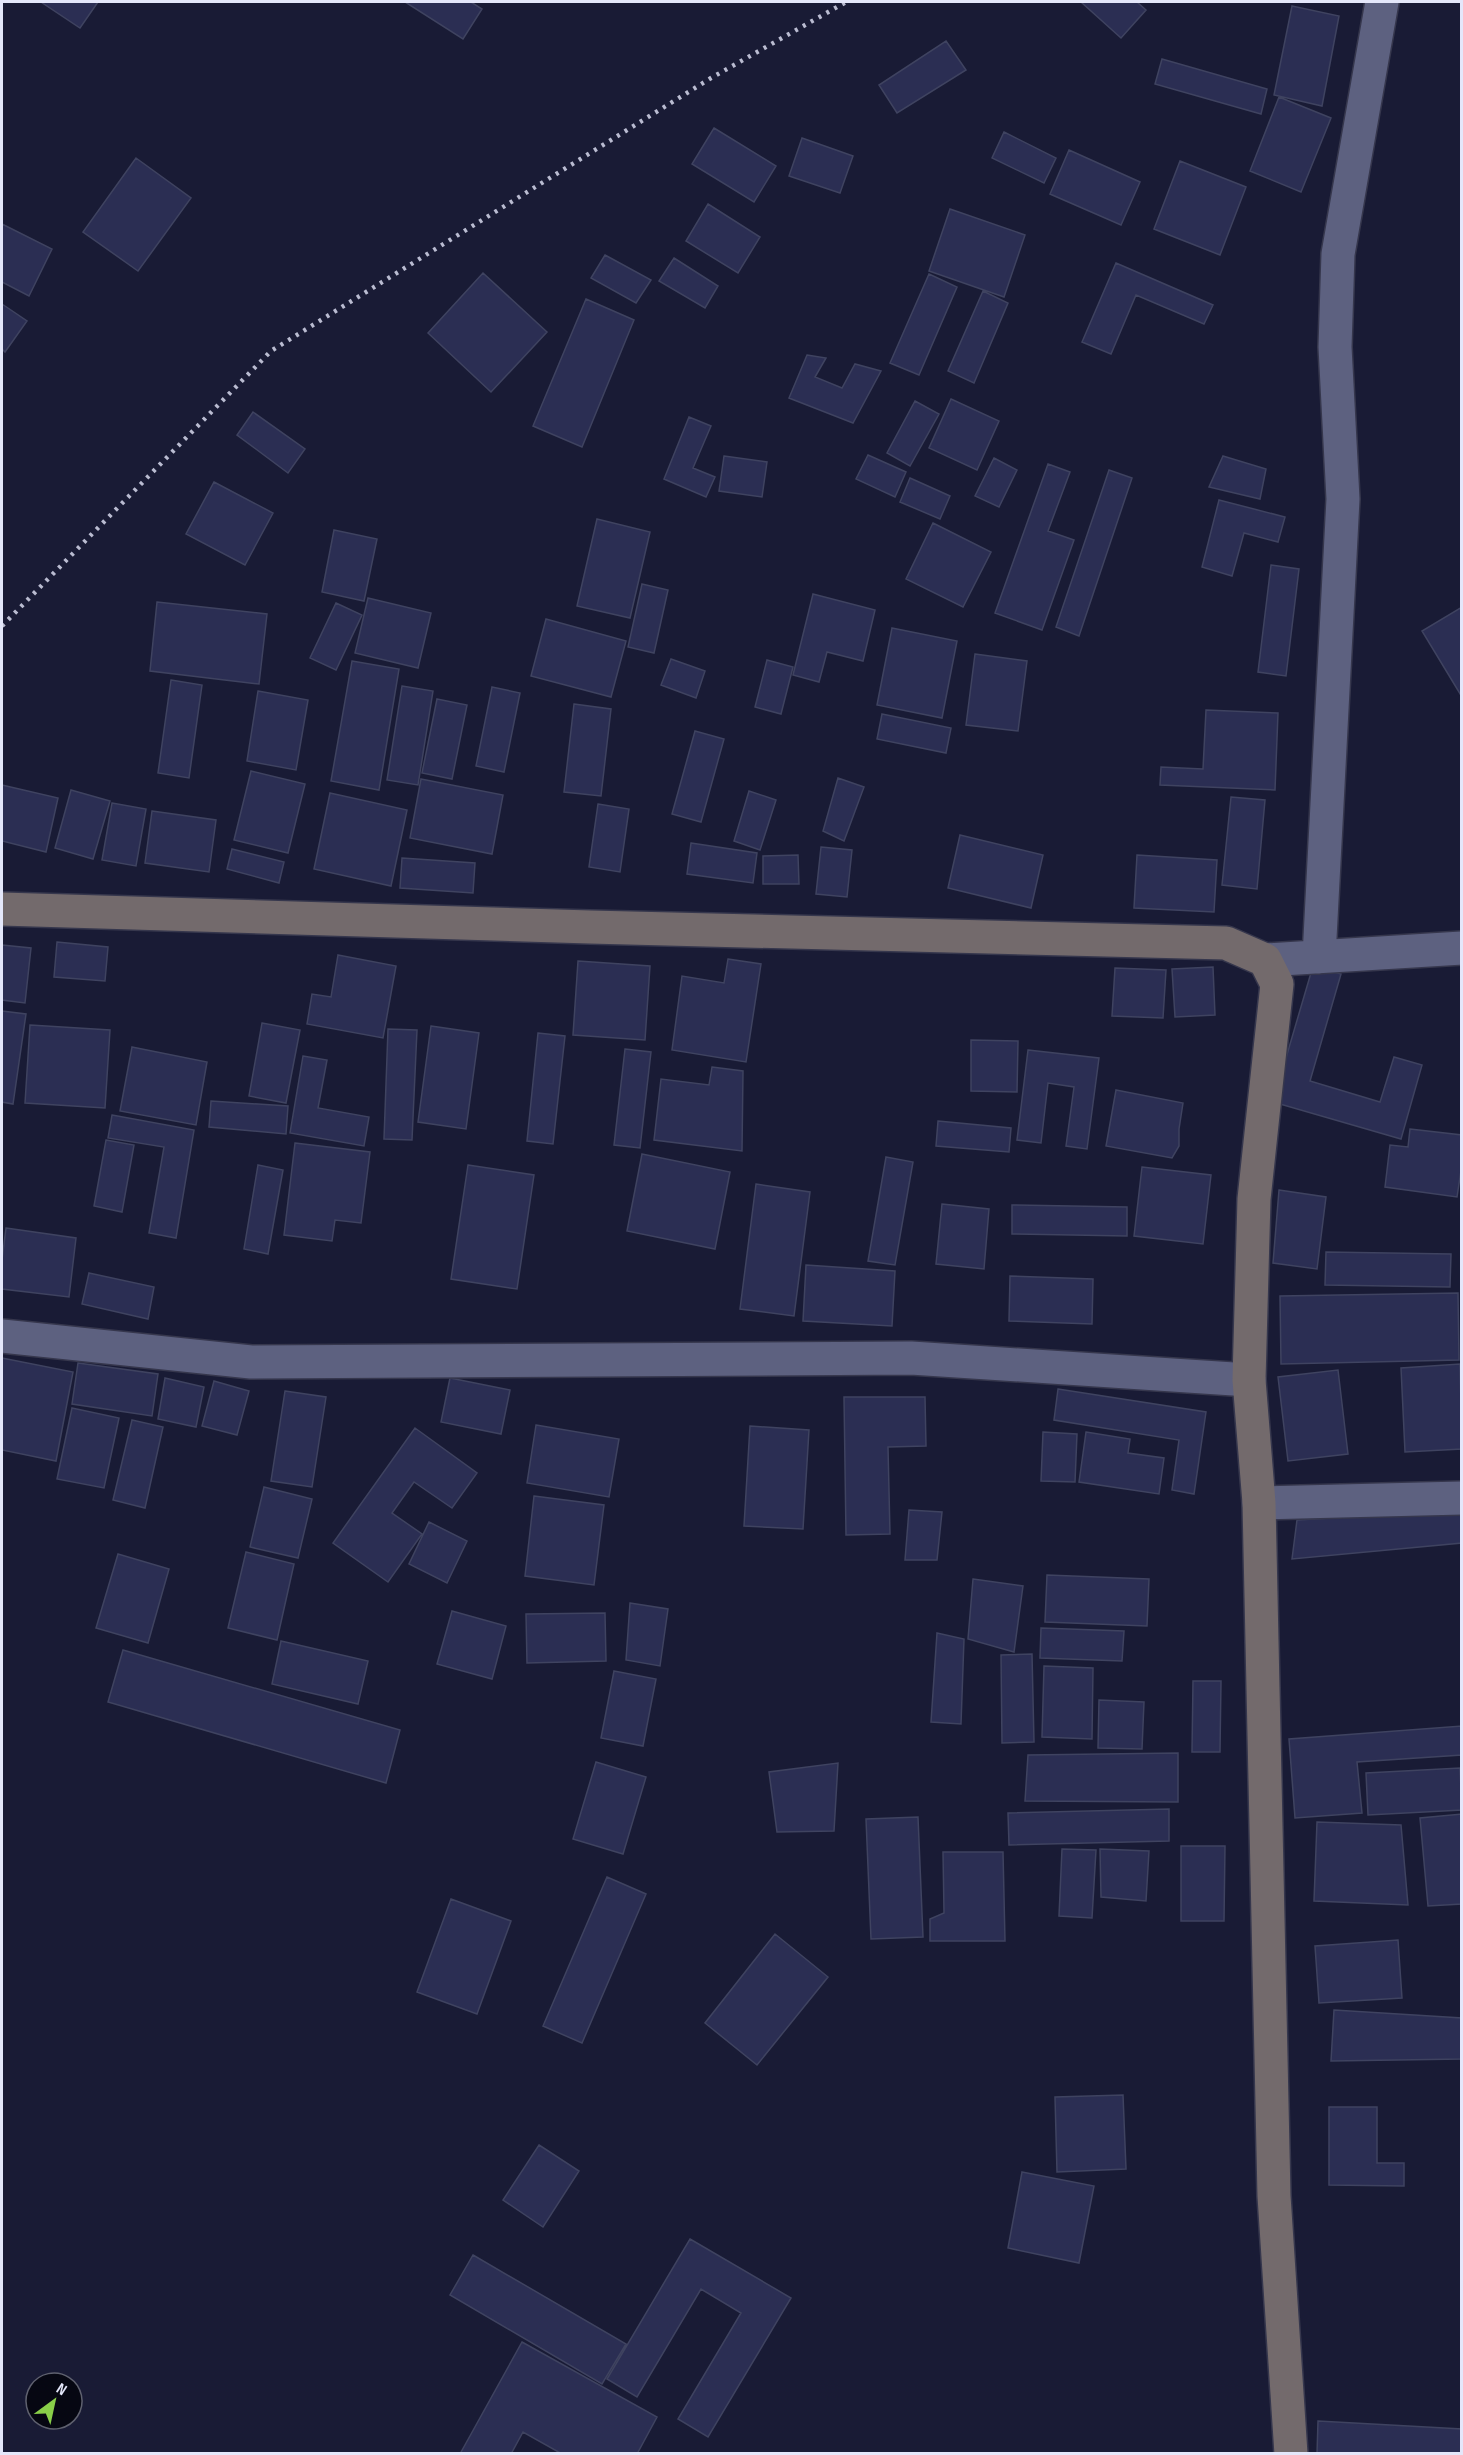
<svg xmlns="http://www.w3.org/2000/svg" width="1463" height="2455" viewBox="0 0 1463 2455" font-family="'Sofia Sans Condensed',sans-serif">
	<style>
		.building { fill: #2b2e53; stroke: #3f4360; stroke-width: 1.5 }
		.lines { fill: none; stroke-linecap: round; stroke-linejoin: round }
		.street-casing { stroke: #36374d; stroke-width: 36 }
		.secondary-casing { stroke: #36374d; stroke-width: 36 }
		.street { stroke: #5d6180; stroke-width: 33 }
		.secondary { stroke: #736a6c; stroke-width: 33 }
		.rail { stroke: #babcd1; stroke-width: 4.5; stroke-dasharray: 3 6; stroke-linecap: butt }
	</style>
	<rect width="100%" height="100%" fill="#191b35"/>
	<path class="building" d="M 41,2 L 98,2 L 80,28 Z
		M 405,2 L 471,2 L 482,9 L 463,39 Z
		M 1081,2 L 1137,2 L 1146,10 L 1121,38 Z
		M 1292,6 L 1339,16 L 1322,106 L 1274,95 Z
		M 946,41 L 966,70 L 897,113 L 879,85 Z
		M 1162,59 L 1267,89 L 1261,114 L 1155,84 Z
		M 1279,97 L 1331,118 L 1301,192 L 1250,171 Z
		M 714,128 L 776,166 L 754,202 L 692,164 Z
		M 1004,132 L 1056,158 L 1044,183 L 992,158 Z
		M 802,138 L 853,156 L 840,193 L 789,176 Z
		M 1069,150 L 1140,182 L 1121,225 L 1050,194 Z
		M 136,158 L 191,198 L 138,271 L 83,232 Z
		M 1180,161 L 1246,187 L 1220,255 L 1154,229 Z
		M 708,204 L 760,237 L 738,273 L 686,241 Z
		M 950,209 L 1025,235 L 1004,297 L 929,271 Z
		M 2,224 L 52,249 L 29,296 L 2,282 Z
		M 605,255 L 651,280 L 636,303 L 591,278 Z
		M 674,258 L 718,286 L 705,308 L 659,281 Z
		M 1116,263 L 1213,305 L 1204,324 L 1136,295 L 1111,354 L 1082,342 Z
		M 483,273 L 547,332 L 491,392 L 428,333 Z
		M 929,274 L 957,287 L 919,375 L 890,363 Z
		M 983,291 L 1008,303 L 974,383 L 948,371 Z
		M 586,299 L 634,320 L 582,447 L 533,426 Z
		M 2,304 L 27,321 L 5,352 L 2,349 Z
		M 807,355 L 826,358 L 815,377 L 842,388 L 855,364 L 881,371 L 853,423 L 789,398 Z
		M 951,399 L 999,421 L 977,470 L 929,448 Z
		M 915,401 L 939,414 L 910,466 L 887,453 Z
		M 253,412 L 305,449 L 288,473 L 237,435 Z
		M 689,417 L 711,426 L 693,468 L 715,477 L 706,497 L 664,479 Z
		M 868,455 L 906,472 L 895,497 L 856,479 Z
		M 724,456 L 767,462 L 762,497 L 719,491 Z
		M 1223,456 L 1266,469 L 1260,499 L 1209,487 Z
		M 994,458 L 1017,470 L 999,507 L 975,496 Z
		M 1048,464 L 1070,472 L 1048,531 L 1074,540 L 1042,630 L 995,613 Z
		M 1109,470 L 1132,478 L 1079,636 L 1056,627 Z
		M 910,478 L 950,496 L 940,519 L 900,502 Z
		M 214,482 L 273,513 L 245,565 L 186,534 Z
		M 1219,500 L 1285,517 L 1278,542 L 1244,533 L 1232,576 L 1202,567 Z
		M 597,519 L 650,532 L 630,618 L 577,606 Z
		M 933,523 L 991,552 L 963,607 L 906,579 Z
		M 334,530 L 377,539 L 364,601 L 322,592 Z
		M 1271,565 L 1299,569 L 1286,676 L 1258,672 Z
		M 642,584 L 668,590 L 654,653 L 628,647 Z
		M 813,594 L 875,610 L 863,661 L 827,652 L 819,682 L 793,675 Z
		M 368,598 L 431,613 L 418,668 L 355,653 Z
		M 157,602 L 267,614 L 259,684 L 150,671 Z
		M 336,603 L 362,615 L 336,670 L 310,658 Z
		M 1462,607 L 1462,697 L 1422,631 Z
		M 546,619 L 626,641 L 611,697 L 531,676 Z
		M 892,628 L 957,641 L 942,718 L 877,705 Z
		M 975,654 L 1027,661 L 1018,731 L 966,725 Z
		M 671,659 L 705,671 L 696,698 L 661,685 Z
		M 767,660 L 793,667 L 781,714 L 755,707 Z
		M 352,661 L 399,669 L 379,790 L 331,781 Z
		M 171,680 L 202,685 L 189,778 L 158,773 Z
		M 402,686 L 433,691 L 418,785 L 387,780 Z
		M 492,687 L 520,693 L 504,772 L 476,766 Z
		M 258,691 L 308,700 L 296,770 L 247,761 Z
		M 437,699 L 467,705 L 452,779 L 422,773 Z
		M 574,704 L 611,709 L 601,796 L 564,792 Z
		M 1206,710 L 1278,713 L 1275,790 L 1160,785 L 1161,767 L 1203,769 Z
		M 882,714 L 951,728 L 946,753 L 877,739 Z
		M 695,731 L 724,739 L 701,822 L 672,814 Z
		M 251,771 L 305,784 L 288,853 L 234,840 Z
		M 838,778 L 864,787 L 844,841 L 823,831 Z
		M 421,779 L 503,795 L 492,854 L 410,838 Z
		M 2,785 L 58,798 L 46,852 L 2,841 Z
		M 71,790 L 110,801 L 93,859 L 55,848 Z
		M 749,791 L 776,800 L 760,850 L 734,841 Z
		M 330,793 L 407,810 L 391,886 L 314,869 Z
		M 1231,797 L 1265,800 L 1257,889 L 1222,885 Z
		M 112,803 L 146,809 L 136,866 L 102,860 Z
		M 598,804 L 629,809 L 620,872 L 589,867 Z
		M 152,811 L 216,820 L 209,872 L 145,863 Z
		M 960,835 L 1043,855 L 1031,908 L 948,888 Z
		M 691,843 L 757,853 L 753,883 L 687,874 Z
		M 821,847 L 852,850 L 847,897 L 816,894 Z
		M 232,849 L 284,862 L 279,883 L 227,869 Z
		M 798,855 L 799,884 L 763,884 L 763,856 Z
		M 1137,855 L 1217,860 L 1214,912 L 1134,908 Z
		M 402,858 L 475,863 L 473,893 L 400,888 Z
		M 57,942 L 108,947 L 105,981 L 54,977 Z
		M 2,945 L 31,948 L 25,1003 L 2,1000 Z
		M 338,955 L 396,966 L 383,1038 L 307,1024 L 312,994 L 331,997 Z
		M 728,959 L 761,964 L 746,1062 L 672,1050 L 682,976 L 724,983 Z
		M 578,961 L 650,966 L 645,1040 L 573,1035 Z
		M 1313,966 L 1341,974 L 1310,1081 L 1380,1102 L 1394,1057 L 1422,1065 L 1401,1139 L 1273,1102 Z
		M 1213,967 L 1215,1015 L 1175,1017 L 1172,969 Z
		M 1115,968 L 1166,970 L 1163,1018 L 1112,1016 Z
		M 2,1011 L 26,1014 L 13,1104 L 2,1102 Z
		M 262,1023 L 300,1030 L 286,1103 L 249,1096 Z
		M 30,1025 L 110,1030 L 105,1108 L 25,1103 Z
		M 431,1026 L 479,1033 L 466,1129 L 418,1122 Z
		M 388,1029 L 417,1030 L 412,1140 L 384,1139 Z
		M 538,1033 L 565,1036 L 553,1144 L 527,1141 Z
		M 971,1040 L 1018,1041 L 1017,1092 L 971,1091 Z
		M 132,1047 L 207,1062 L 196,1125 L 120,1111 Z
		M 625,1049 L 651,1052 L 640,1148 L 614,1145 Z
		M 1028,1050 L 1099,1058 L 1087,1149 L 1066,1146 L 1074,1087 L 1048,1083 L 1041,1143 L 1017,1140 Z
		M 303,1056 L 327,1060 L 318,1108 L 369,1117 L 364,1146 L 290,1133 Z
		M 712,1067 L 743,1071 L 742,1151 L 654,1140 L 661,1079 L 709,1085 Z
		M 1116,1090 L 1183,1103 L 1179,1129 L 1179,1146 L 1172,1158 L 1106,1146 Z
		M 211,1101 L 288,1106 L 286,1134 L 209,1127 Z
		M 112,1115 L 194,1130 L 176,1238 L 149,1233 L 164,1147 L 108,1138 Z
		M 938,1121 L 1011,1128 L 1009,1152 L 936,1146 Z
		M 1410,1129 L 1462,1135 L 1462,1164 L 1457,1197 L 1385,1187 L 1390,1145 L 1408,1147 Z
		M 106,1140 L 134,1145 L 122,1212 L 94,1206 Z
		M 295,1143 L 370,1152 L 361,1223 L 335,1220 L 332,1241 L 284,1235 Z
		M 642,1154 L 730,1172 L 715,1249 L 627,1231 Z
		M 886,1157 L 913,1162 L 895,1265 L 868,1261 Z
		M 258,1165 L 283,1170 L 268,1254 L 244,1249 Z
		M 468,1165 L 534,1175 L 517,1289 L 451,1279 Z
		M 1142,1167 L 1211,1175 L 1203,1244 L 1134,1236 Z
		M 756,1184 L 810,1192 L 794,1316 L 740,1309 Z
		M 1279,1190 L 1326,1197 L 1317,1269 L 1273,1263 Z
		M 942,1204 L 989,1209 L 984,1269 L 936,1264 Z
		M 1012,1205 L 1127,1207 L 1127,1236 L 1012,1234 Z
		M 6,1228 L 76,1238 L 69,1297 L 2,1289 L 2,1260 Z
		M 1326,1252 L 1451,1254 L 1450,1287 L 1325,1285 Z
		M 806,1265 L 895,1271 L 892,1326 L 803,1321 Z
		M 89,1273 L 154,1287 L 148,1319 L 82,1304 Z
		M 1010,1276 L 1093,1279 L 1092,1324 L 1009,1321 Z
		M 1458,1293 L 1459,1360 L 1281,1364 L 1280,1296 Z
		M 2,1358 L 73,1372 L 56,1461 L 2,1450 Z
		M 78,1363 L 158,1374 L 152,1416 L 72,1404 Z
		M 1460,1364 L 1462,1449 L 1405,1452 L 1401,1368 Z
		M 1338,1370 L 1348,1454 L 1288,1461 L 1278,1377 Z
		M 165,1378 L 204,1387 L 196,1427 L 158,1419 Z
		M 450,1378 L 510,1390 L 501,1434 L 441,1422 Z
		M 214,1381 L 249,1391 L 237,1435 L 202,1426 Z
		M 1058,1389 L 1206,1412 L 1194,1494 L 1172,1490 L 1179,1440 L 1054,1420 Z
		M 285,1391 L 326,1397 L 312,1487 L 271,1481 Z
		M 844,1397 L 925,1397 L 926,1446 L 888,1447 L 890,1534 L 846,1535 Z
		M 72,1408 L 119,1418 L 104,1488 L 57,1479 Z
		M 132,1420 L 163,1427 L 145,1508 L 113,1500 Z
		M 536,1425 L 619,1439 L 609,1497 L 527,1483 Z
		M 750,1426 L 809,1430 L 803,1529 L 744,1526 Z
		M 415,1428 L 477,1473 L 452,1508 L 414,1482 L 392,1513 L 422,1534 L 388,1582 L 333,1543 Z
		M 1043,1432 L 1077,1434 L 1075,1482 L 1041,1481 Z
		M 1086,1432 L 1130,1439 L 1128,1453 L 1164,1458 L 1159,1494 L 1079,1482 Z
		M 264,1487 L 312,1499 L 298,1558 L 250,1547 Z
		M 534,1496 L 604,1505 L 594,1585 L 525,1576 Z
		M 909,1510 L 942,1512 L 937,1560 L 905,1560 Z
		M 1462,1510 L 1462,1543 L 1292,1559 L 1297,1520 Z
		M 429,1522 L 467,1541 L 447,1583 L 409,1564 Z
		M 246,1552 L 294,1564 L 277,1640 L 228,1628 Z
		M 118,1554 L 169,1569 L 148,1643 L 96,1628 Z
		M 1047,1575 L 1149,1579 L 1147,1626 L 1045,1622 Z
		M 973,1579 L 1023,1586 L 1014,1652 L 968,1639 Z
		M 630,1603 L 668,1609 L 660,1666 L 626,1660 Z
		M 452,1611 L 506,1626 L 492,1679 L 437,1664 Z
		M 605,1613 L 606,1661 L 527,1663 L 526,1614 Z
		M 1041,1628 L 1124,1631 L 1122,1661 L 1040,1658 Z
		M 937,1633 L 964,1639 L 961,1724 L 931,1722 Z
		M 281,1641 L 368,1661 L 358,1704 L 272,1684 Z
		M 123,1650 L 400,1730 L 386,1783 L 108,1702 Z
		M 1032,1654 L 1034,1742 L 1002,1743 L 1001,1655 Z
		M 1044,1666 L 1093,1668 L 1092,1739 L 1042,1737 Z
		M 614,1671 L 656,1679 L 643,1746 L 601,1738 Z
		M 1193,1681 L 1221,1681 L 1220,1752 L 1192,1752 Z
		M 1099,1700 L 1144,1702 L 1142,1749 L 1098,1748 Z
		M 1462,1726 L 1462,1755 L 1357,1762 L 1362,1813 L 1295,1818 L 1289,1739 Z
		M 1178,1753 L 1178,1802 L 1025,1801 L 1028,1755 Z
		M 596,1762 L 646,1777 L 623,1854 L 573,1839 Z
		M 838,1763 L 834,1831 L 777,1832 L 769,1772 Z
		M 1460,1768 L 1462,1810 L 1368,1815 L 1366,1773 Z
		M 1169,1809 L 1169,1841 L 1009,1845 L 1008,1813 Z
		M 1462,1814 L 1462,1904 L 1428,1906 L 1420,1818 Z
		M 918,1817 L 923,1937 L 871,1939 L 866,1819 Z
		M 1317,1822 L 1401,1825 L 1408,1905 L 1314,1901 Z
		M 1181,1846 L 1225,1846 L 1224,1921 L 1181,1921 Z
		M 1062,1849 L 1096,1850 L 1092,1918 L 1059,1916 Z
		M 1100,1849 L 1149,1851 L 1146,1901 L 1101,1897 Z
		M 943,1852 L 1003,1852 L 1005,1941 L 930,1941 L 930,1919 L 944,1913 Z
		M 607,1877 L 646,1894 L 582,2043 L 543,2026 Z
		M 451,1899 L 511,1921 L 477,2014 L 417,1992 Z
		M 775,1934 L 828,1977 L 757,2065 L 705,2023 Z
		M 1398,1940 L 1402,1998 L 1319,2003 L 1315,1946 Z
		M 1334,2010 L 1462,2018 L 1462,2059 L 1331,2061 Z
		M 1123,2095 L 1126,2169 L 1057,2172 L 1055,2097 Z
		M 1329,2107 L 1377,2107 L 1377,2163 L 1404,2163 L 1404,2186 L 1329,2185 Z
		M 539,2145 L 579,2171 L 543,2227 L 503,2200 Z
		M 1022,2172 L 1094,2186 L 1079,2263 L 1008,2248 Z
		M 690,2239 L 791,2298 L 708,2437 L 678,2419 L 741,2313 L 701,2289 L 637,2397 L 607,2379 Z
		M 473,2255 L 626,2344 L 602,2384 L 450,2295 Z
		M 522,2342 L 657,2417 L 637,2454 L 562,2454 L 523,2432 L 511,2454 L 460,2454 Z
		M 1318,2421 L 1462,2429 L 1462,2454 L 1317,2454 Z"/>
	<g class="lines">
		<defs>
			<path id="street" d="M 1319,957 L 1343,499 L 1335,347 L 1338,254 L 1382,2
				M 1265,960 L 1462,948
				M 2,1336 L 251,1362 L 911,1358 L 1249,1380
				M 1259,1503 L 1462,1498"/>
			<path id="secondary" d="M 2,909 L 590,927 L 1226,943 L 1265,960 L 1277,984 L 1254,1199 L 1249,1380 L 1259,1503 L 1274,2196 L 1291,2454"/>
		</defs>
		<use href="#street" class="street-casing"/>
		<use href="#secondary" class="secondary-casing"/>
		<use href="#street" class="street"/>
		<use href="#secondary" class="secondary"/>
		<path class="rail" d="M 2,626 L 271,351 L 711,78 L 846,2"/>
	</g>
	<rect width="1463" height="2455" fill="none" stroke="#e4e7fa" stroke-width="6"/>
	<g transform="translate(54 2401) rotate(33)"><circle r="28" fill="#060712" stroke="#5f616f" stroke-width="1.5"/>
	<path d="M0-4.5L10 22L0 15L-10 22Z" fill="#89cf49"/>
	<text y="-9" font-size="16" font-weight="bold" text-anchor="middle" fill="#e4e7fa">N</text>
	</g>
</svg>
